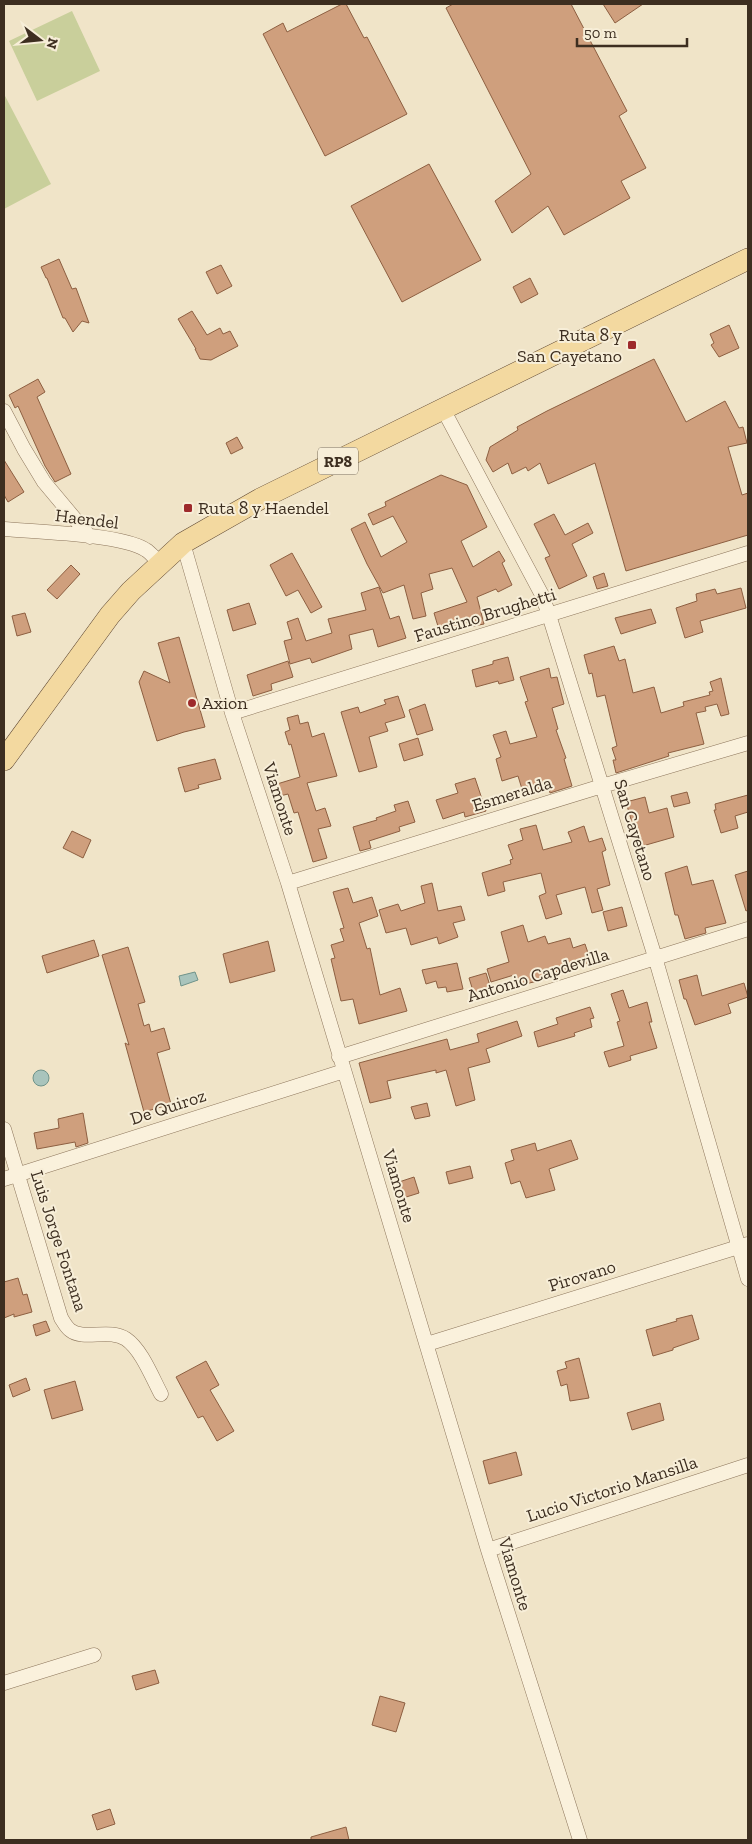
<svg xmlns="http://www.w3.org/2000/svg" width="752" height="1844" viewBox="0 0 752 1844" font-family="'Zilla Slab',serif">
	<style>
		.green { fill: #c9cf9b }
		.water { fill: #a9c4bc; stroke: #6f938a }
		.building { fill: #cf9f7d; stroke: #8d5f41 }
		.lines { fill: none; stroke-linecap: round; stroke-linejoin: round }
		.street-casing { stroke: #8d765c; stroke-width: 15 }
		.primary-casing { stroke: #5b4430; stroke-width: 22 }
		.street { stroke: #faf1dc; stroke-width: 14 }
		.primary { stroke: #f3d9a0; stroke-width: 21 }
		.poi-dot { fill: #9e2a2b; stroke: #f7eed8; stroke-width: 2 }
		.labels { text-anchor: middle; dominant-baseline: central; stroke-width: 4; stroke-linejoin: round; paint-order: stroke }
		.shield { fill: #f7eed8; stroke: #756857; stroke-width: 1 }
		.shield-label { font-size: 16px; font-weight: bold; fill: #3d2e20 }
		.poi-label { font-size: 18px; fill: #3d2e20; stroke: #f7eed8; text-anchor: start }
		.street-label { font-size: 18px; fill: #3d2e20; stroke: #f7eed8 }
	</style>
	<rect width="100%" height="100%" fill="#f0e4c8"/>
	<path class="green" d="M 72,11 L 100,71 L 37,101 L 9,41 Z
		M 4,94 L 51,184 L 4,209 Z"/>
	<path class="water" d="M 195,972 L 198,980 L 181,986 L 179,976 Z
		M33 1078a8 8 0 1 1 16 0a8 8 0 1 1-16 0Z"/>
	<path class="building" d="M 342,4 L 346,4 L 364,38 L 367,37 L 407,114 L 325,156 L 263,34 L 283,23 L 287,32 Z
		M 453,4 L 571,4 L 627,111 L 619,116 L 646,168 L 621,181 L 630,198 L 564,235 L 548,206 L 512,233 L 495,201 L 531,174 L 446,8 Z
		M 603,4 L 643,4 L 615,23 Z
		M 429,164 L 481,260 L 402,302 L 351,206 Z
		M 59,259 L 72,289 L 76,288 L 89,323 L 82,321 L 73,332 L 65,318 L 63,318 L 47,278 L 46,278 L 41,267 Z
		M 221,265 L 232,286 L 217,294 L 206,272 Z
		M 530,278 L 538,294 L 521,303 L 513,287 Z
		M 192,311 L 207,335 L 220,328 L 223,334 L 230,331 L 238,346 L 211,360 L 200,359 L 195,349 L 196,349 L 178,319 Z
		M 729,325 L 739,348 L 719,357 L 711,345 L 714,343 L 710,334 Z
		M 654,359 L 686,422 L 725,401 L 739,428 L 743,427 L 747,443 L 728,447 L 742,495 L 748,493 L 748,535 L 626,571 L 595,463 L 548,484 L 540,463 L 528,471 L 526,467 L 512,474 L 508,463 L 493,472 L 486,460 L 490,447 L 518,430 L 517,427 L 547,411 Z
		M 38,379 L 45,392 L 37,397 L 71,474 L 55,482 L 45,466 L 18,406 L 15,408 L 9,395 Z
		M 237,437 L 243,448 L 231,454 L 226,443 Z
		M 4,460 L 24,492 L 8,502 L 4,495 Z
		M 441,475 L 467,485 L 487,527 L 461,541 L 473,567 L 499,551 L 505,561 L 502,563 L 512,585 L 498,592 L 496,589 L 477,597 L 484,624 L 469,627 L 468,624 L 440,633 L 434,613 L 467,602 L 452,568 L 429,574 L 433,589 L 421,593 L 426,616 L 413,619 L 404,585 L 383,593 L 367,564 L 351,529 L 365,522 L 381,557 L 407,542 L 393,516 L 373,525 L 368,514 L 386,506 L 385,502 Z
		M 554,514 L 565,535 L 588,523 L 593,533 L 572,544 L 587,576 L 559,589 L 545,558 L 550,556 L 534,524 Z
		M 292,553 L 322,607 L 311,613 L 298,590 L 286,596 L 270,565 Z
		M 71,565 L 80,574 L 57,599 L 47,590 Z
		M 604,573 L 608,586 L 597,589 L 593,577 Z
		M 379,587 L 390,619 L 399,616 L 406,638 L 378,647 L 373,629 L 349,635 L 352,649 L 312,663 L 310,658 L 290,664 L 284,641 L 292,639 L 287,622 L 298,618 L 306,641 L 332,633 L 328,619 L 366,610 L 361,593 Z
		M 741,588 L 746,608 L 700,621 L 703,632 L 685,638 L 676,608 L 697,601 L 696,594 L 715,589 L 717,594 Z
		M 249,603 L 256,624 L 233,631 L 227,610 Z
		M 651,609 L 656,623 L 621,634 L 615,618 Z
		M 25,613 L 31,632 L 17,636 L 12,616 Z
		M 179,637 L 205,727 L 184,732 L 157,741 L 139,682 L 144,671 L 170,683 L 158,643 Z
		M 614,646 L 619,661 L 625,659 L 633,693 L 654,687 L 661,713 L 684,706 L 683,702 L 710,695 L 709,692 L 713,691 L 710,682 L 721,678 L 729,714 L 721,716 L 717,704 L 705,707 L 706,711 L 696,713 L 704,744 L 668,753 L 669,756 L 616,773 L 613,760 L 616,760 L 612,748 L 617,746 L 605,695 L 597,697 L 592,673 L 589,674 L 584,655 Z
		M 508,657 L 514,680 L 499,684 L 498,681 L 476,687 L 472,670 L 493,664 L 493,661 Z
		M 288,661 L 293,677 L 271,684 L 272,690 L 253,696 L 247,675 Z
		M 549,668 L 551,678 L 557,677 L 564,704 L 552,708 L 558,729 L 556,730 L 566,758 L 564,759 L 572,786 L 550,793 L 548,785 L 533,790 L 531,786 L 522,789 L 518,776 L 502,781 L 496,759 L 501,757 L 493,735 L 506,731 L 510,744 L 537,737 L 525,702 L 528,701 L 520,677 Z
		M 398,696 L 405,717 L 385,723 L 388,731 L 369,737 L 377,767 L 359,772 L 341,712 L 358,707 L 360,713 L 386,704 L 384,700 Z
		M 425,704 L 433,730 L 417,735 L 409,710 Z
		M 298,715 L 300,724 L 308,722 L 312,737 L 324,733 L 337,776 L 307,783 L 316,811 L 325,808 L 331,826 L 318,829 L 327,858 L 313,862 L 298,812 L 294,813 L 288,794 L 280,796 L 277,784 L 300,777 L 291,744 L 289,745 L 285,732 L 290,730 L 287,718 Z
		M 418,738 L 423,755 L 404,761 L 399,744 Z
		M 215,759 L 221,779 L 198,785 L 199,788 L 185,792 L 178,768 Z
		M 475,778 L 486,811 L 465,817 L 464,812 L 443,819 L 436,800 L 458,793 L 455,784 Z
		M 687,792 L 690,803 L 674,807 L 671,796 Z
		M 748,795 L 748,812 L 735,816 L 738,828 L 721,833 L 714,810 L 716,810 L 715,804 Z
		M 645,797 L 649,813 L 667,808 L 674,837 L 639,847 L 626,802 Z
		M 408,801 L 415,822 L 399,827 L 400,831 L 369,841 L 371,848 L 360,851 L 353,827 L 377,820 L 376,818 L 396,811 L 394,805 Z
		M 536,825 L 543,850 L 572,842 L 568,832 L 584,826 L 589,842 L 602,838 L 606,850 L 602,852 L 610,885 L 597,889 L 603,910 L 592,913 L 585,887 L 556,895 L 562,914 L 546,919 L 539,896 L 546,893 L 541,873 L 503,882 L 505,891 L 488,896 L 482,873 L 511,864 L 510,860 L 513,859 L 508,845 L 523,840 L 520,829 Z
		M 72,831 L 91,840 L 83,858 L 63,848 Z
		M 687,866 L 692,885 L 713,880 L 726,923 L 705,928 L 706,933 L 685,939 L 678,915 L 675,915 L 665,873 Z
		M 748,871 L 748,910 L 746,911 L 735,875 Z
		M 432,883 L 438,911 L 461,906 L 465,920 L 453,923 L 458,937 L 439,944 L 437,937 L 411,945 L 406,928 L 386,933 L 379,910 L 398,904 L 401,911 L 425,903 L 421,886 Z
		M 348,888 L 353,903 L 372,897 L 378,916 L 359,923 L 367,949 L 370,948 L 380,995 L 400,988 L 407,1011 L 359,1024 L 353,999 L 341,1001 L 331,959 L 335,958 L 331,945 L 344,941 L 340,929 L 344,928 L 333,892 Z
		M 622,907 L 627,926 L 608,931 L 603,912 Z
		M 523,925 L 528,942 L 545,936 L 548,944 L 570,938 L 573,948 L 585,944 L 591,962 L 555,972 L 556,977 L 516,986 L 514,975 L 491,982 L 487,969 L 509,962 L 501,932 Z
		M 94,940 L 99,956 L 47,973 L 42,956 Z
		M 268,941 L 275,971 L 230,983 L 223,954 Z
		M 128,947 L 145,1002 L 138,1004 L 144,1026 L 149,1024 L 151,1032 L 164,1028 L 170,1049 L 157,1053 L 171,1104 L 144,1112 L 125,1043 L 129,1045 L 102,955 Z
		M 457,963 L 463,989 L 447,992 L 446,987 L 438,988 L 436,981 L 426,984 L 422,970 Z
		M 486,973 L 491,989 L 474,994 L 469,978 Z
		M 697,975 L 702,996 L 744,983 L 748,997 L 728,1004 L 731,1013 L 695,1025 L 686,999 L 684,999 L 679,980 Z
		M 623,990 L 629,1008 L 647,1002 L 652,1022 L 649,1022 L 657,1048 L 630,1056 L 631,1060 L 609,1067 L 604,1052 L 624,1046 L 617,1022 L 620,1021 L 611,994 Z
		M 590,1007 L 594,1018 L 590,1019 L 592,1027 L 574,1033 L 575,1036 L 538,1047 L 534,1032 L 558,1024 L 556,1018 Z
		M 517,1021 L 522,1036 L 486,1049 L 490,1062 L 468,1068 L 475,1100 L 456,1106 L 446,1070 L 436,1073 L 436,1070 L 387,1081 L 391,1098 L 370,1103 L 359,1063 L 447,1039 L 450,1050 L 479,1042 L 477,1034 Z
		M 427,1103 L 430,1116 L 415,1119 L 411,1107 Z
		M 83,1113 L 88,1143 L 76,1147 L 75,1142 L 37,1149 L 34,1133 L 59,1128 L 58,1119 Z
		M 571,1140 L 578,1159 L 549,1169 L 555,1190 L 526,1198 L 520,1181 L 511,1184 L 505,1163 L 514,1160 L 511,1150 L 535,1143 L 537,1151 Z
		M 470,1166 L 473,1178 L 449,1184 L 446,1172 Z
		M 414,1177 L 419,1193 L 403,1198 L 399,1182 Z
		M 18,1278 L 23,1295 L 27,1294 L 32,1312 L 14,1317 L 14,1314 L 4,1318 L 4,1282 Z
		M 692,1315 L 699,1339 L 673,1348 L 673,1350 L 653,1356 L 646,1330 L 677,1321 L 676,1319 Z
		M 46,1321 L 50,1331 L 36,1336 L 33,1325 Z
		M 579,1358 L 589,1398 L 570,1401 L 567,1384 L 561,1386 L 557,1371 L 567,1368 L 565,1362 Z
		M 206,1361 L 219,1385 L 210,1390 L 234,1431 L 217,1441 L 203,1416 L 198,1418 L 176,1377 Z
		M 26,1378 L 30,1390 L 13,1397 L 9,1385 Z
		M 75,1381 L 83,1410 L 52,1419 L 44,1390 Z
		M 660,1403 L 664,1420 L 632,1430 L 627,1413 Z
		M 516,1452 L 522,1475 L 489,1484 L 483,1461 Z
		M 155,1670 L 159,1683 L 136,1690 L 132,1676 Z
		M 380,1696 L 405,1703 L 396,1732 L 372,1725 Z
		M 110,1809 L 115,1824 L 97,1830 L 92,1815 Z
		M 346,1827 L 349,1840 L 311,1840 L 311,1837 Z"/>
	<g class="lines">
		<defs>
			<path id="street" d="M 443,409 L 542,595 L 549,615 L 655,957 L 748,1279
				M 4,411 L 24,449 L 44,482 L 90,537
				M 4,529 C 36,532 121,534 146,550 C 151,553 155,559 160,563
				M 183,543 L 232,713 L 288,883 L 488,1550 L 580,1840
				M 232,713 L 748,553
				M 288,883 L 602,786 L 748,743
				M 339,1057 L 748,929
				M 4,1129 L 61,1318 C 63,1321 66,1327 70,1330 C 83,1341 110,1328 126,1339 C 141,1349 152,1377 161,1394
				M 4,1179 L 344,1071
				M 427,1344 L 748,1244
				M 488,1550 L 748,1465
				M 4,1683 L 94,1655"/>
			<path id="primary" d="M 4,760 L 110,615 L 131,591 L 183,543 L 260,499 L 748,259"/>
		</defs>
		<use href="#street" class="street-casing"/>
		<use href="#primary" class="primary-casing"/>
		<use href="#street" class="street"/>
		<use href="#primary" class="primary"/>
	</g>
	<g class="poi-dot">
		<rect x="627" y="340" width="10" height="10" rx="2.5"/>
		<rect x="183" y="503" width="10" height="10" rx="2.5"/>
		<circle cx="192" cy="703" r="5"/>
	</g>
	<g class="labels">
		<rect class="shield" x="318" y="447.5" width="40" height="27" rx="4"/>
		<g class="shield-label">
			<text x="338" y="461">RP8</text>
		</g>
		<g class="poi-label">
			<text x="622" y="335" text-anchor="end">Ruta 8 y<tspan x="622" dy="21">San Cayetano</tspan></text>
			<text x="198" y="508">Ruta 8 y Haendel</text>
			<text x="202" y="703">Axion</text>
		</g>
		<g class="street-label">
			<text transform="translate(87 519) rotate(7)">Haendel</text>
			<text transform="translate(485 615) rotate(-17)">Faustino Brughetti</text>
			<text transform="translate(512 794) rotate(-17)">Esmeralda</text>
			<text transform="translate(280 799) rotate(72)">Viamonte</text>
			<text transform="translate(635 830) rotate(73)">San Cayetano</text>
			<text transform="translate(538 975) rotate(-17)">Antonio Capdevilla</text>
			<text transform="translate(168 1107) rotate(-18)">De Quiroz</text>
			<text transform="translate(399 1186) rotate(73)">Viamonte</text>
			<text transform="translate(59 1241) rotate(72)">Luis Jorge Fontana</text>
			<text transform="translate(582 1276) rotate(-17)">Pirovano</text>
			<text transform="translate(612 1489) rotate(-18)">Lucio Victorio Mansilla</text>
			<text transform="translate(515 1574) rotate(73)">Viamonte</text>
		</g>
	</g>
	<rect width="752" height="1844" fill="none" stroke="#3d2e20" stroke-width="10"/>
	<g transform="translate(40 40) rotate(106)" stroke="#f7eed8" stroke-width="4" paint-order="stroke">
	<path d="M0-4L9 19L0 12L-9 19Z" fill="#3d2e20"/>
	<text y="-8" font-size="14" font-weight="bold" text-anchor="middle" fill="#3d2e20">N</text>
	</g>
	<path d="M577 38v8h110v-8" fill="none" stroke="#3d2e20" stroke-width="2.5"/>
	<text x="584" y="38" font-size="15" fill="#3d2e20" stroke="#f7eed8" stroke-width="4" paint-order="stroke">50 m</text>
</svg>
